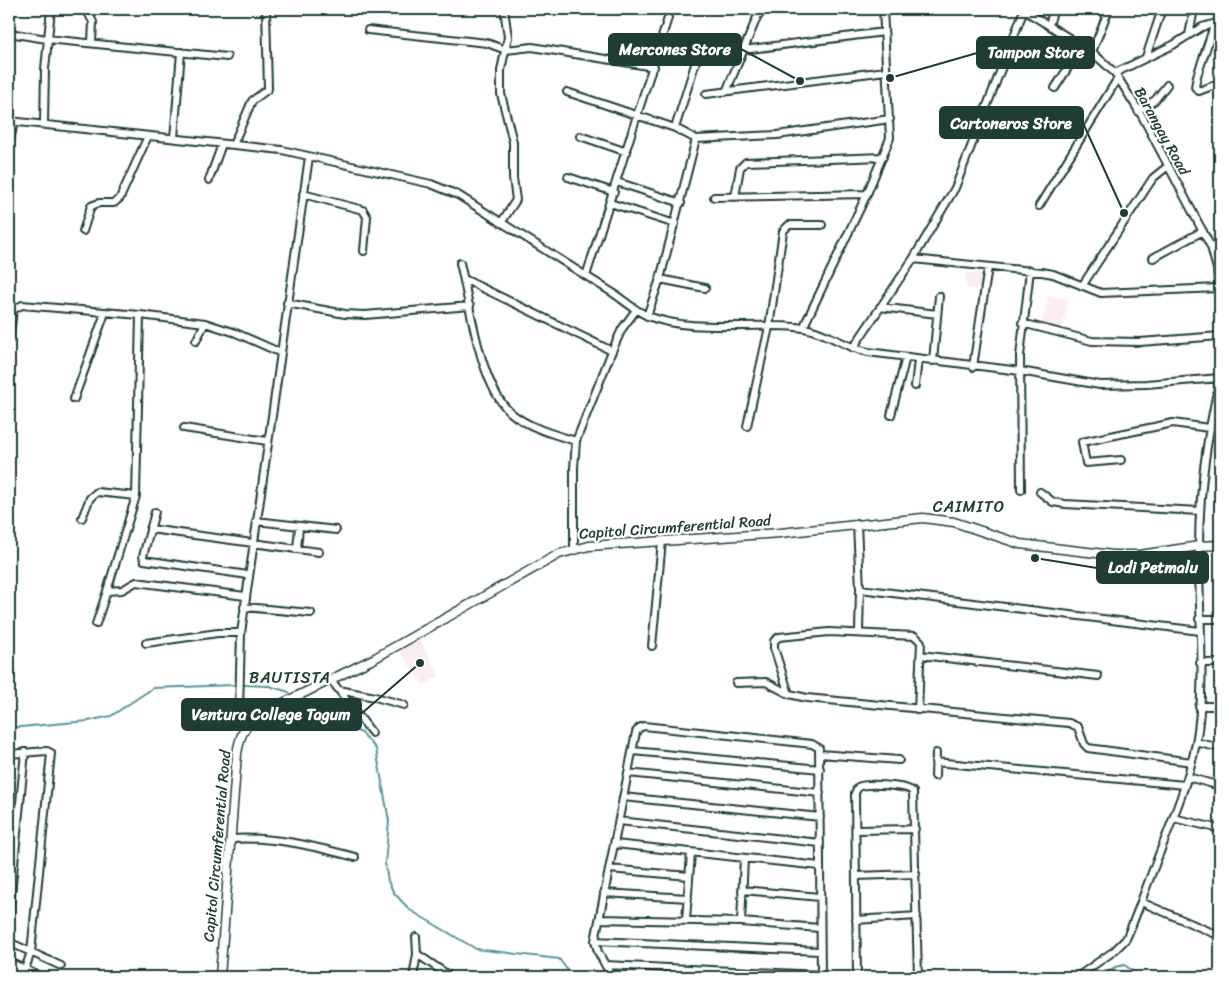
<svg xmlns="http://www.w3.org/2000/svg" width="1229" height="986" viewBox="0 0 1229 986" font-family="Sriracha,sans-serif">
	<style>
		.built { fill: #fcecf3 }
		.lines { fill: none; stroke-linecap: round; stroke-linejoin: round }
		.stream { stroke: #589595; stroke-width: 2 }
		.minor-casing { stroke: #1f3d34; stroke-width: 10 }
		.major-casing { stroke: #1f3d34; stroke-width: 11 }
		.highway-casing { stroke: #1f3d34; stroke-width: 14 }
		.minor { stroke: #fff; stroke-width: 6 }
		.major { stroke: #fff; stroke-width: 8 }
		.highway { stroke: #fff; stroke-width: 10 }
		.labels { text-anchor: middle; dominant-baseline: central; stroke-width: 4.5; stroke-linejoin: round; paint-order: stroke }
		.street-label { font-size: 15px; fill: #1f3d34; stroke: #fff }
		.neighbourhood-label { font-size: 16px; letter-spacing: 1px; fill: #1f3d34; stroke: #fff }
		.leader { fill: none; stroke: #1f3d34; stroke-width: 2 }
		.callout-dot { fill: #1f3d34; stroke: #fff; stroke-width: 2 }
		.callout { fill: #1f3d34; stroke: #1f3d34; stroke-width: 2 }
		.callout-label { font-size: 16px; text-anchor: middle; font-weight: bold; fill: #fff }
	</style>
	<rect width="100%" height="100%" fill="#fff"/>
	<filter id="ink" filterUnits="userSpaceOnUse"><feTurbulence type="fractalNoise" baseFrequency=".02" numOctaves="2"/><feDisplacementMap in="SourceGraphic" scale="10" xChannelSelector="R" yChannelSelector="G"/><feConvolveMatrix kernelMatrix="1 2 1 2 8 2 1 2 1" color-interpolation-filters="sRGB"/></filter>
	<g filter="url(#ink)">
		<path class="built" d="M 966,273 L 981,273 L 981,288 L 966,288 Z
			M 1048,295 L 1068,299 L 1062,328 L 1042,324 Z
			M 420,639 L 439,676 L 424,685 L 398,649 Z"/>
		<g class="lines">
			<path class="stream" d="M 245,685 L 269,686 L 289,692
				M 300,701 L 318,717 L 362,733 L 376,749 L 389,821 L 385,863 L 388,881 L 394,893 L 410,910 L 476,949 L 559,959 L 573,977
				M 9,728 L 88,721 L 111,716 L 153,688 L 234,685
				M 1098,977 L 1115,967 L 1125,965 L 1139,977"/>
			<defs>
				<path id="minor" d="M 86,9 L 93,22 L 92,42
					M 1022,9 L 1092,52 L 1115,73 L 1142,116 L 1211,247 L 1217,269 L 1220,307
					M 1215,23 L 1197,76 L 1195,87 L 1199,91 L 1220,83
					M 1049,25 L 1054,9
					M 368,30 L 487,43 L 506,50 L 532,47 L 654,67
					M 15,34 L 47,39 L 227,57
					M 1189,35 L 1194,9
					M 743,50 L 884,32
					M 1092,52 L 1109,9
					M 1146,57 L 1162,9
					M 1115,73 L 1173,45 L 1202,27 L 1220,22
					M 1055,88 L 1082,46
					M 567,92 L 675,128 L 696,139 L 777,135 L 890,119
					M 726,92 L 758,15 L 767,10 L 776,9
					M 706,94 L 886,71
					M 1138,111 L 1155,100 L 1167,85
					M 9,121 L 282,150 L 431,184 L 458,195 L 613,293 C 625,301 635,311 648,316 C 692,334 757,321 804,328 C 827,332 845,347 868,352 L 1020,371 L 1100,385 L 1146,384 L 1220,378
					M 44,124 L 45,69 L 51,9
					M 675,128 L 697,58
					M 580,136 L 627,152
					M 174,138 L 181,52
					M 233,145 L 252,101 L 268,89 L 266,9
					M 9,146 L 14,122
					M 568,177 L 614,192
					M 209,180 L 222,144
					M 617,182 L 681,203
					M 303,194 L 363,210 L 367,217 L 364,251
					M 714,197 L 867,194
					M 735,197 L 740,168 L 746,162 L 883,157
					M 610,203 L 675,224
					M 1039,206 L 1118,78
					M 501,223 L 516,200 L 513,178 L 513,142 L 501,94 L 501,70 L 508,37 L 504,9
					M 83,231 L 91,206 L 99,203 L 114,203 L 120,198 L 148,136
					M 1153,258 L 1203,231
					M 913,259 L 1042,272 L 1053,274 L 1101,293 L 1219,288
					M 460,263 C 470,303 479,384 510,412 C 527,427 555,435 576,441
					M 586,276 L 668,18
					M 464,279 L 612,351
					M 660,279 L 705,288
					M 1082,286 L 1153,178 L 1168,166
					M 287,303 L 345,314 L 365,315 L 470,306
					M 880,307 L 937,314
					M 140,315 L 205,323
					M 647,316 L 660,279 L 696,139
					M 1022,323 L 1092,341 L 1140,342 L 1220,336
					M 803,328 L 867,194 L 890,138 L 883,9
					M 9,340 L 13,310 L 22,305 L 140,315 L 136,496 L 107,591
					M 196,341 L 205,323 L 236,333 L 279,352
					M 853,348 L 913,259 L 955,188 L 1024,10
					M 933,361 L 939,296
					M 973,367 L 988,267
					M 915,386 L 918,360
					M 74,399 L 105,313
					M 891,415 L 906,357
					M 747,426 L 769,327 L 783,231 L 789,225 L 822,225
					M 184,428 L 267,441
					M 1121,460 L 1086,463 L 1082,442 L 1173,423 L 1209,428
					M 1021,490 L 1020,356 L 1030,270
					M 1040,492 L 1053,502 L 1065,504 L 1200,511
					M 155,512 L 143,556 L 144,560 L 248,575
					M 82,518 L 90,498 L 97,492 L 136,496
					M 256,521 L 336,530
					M 857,524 L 860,589 L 859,632
					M 150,529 L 319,552
					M 297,549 L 299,527
					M 574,549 L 574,468 L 576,441 L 612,351 L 622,329 L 636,310
					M 860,589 L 1200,631
					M 244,607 L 311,613
					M 1199,619 L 1220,619
					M 96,624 L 107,591 L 122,590 L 136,582 L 245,596
					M 146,643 L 218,633 L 241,633
					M 652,646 L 662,541
					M 921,655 L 1098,676
					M 1200,663 L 1220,663
					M 331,680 L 372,733
					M 736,683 L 766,682 L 789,694 L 807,698 L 1069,723 L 1078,727 L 1084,744 L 1088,748 L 1192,762
					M 339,690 L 375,697 L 404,705
					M 789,694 L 774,648 L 774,641 L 779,637 L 829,632 L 915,636 L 921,642 L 918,710
					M 1199,706 L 1220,706
					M 246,726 L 239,710 L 241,633 L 309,157
					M 1196,742 L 1220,748
					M 633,751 L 820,769
					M 9,754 L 47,751 L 51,753 L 31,952 L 24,972
					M 820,754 L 899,760
					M 935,762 L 1185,785
					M 628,773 L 820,793
					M 935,776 L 936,753
					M 1188,777 L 1220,786
					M 623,797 L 820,817
					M 1173,818 L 1220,829
					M 619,821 L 820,843
					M 856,830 L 915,829
					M 230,839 C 274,836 313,846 355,857
					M 615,844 L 820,866
					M 609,869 L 689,876
					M 856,876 L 916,874
					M 742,890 L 820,897
					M 604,893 L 688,898
					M 1141,902 L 1220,936
					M 9,915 L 25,752
					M 600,919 L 741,922 L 820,928
					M 686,920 L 691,853
					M 856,920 L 917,916
					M 741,922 L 744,858
					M 595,941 L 820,951
					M 9,942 L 61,966
					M 417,954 L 451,977
					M 605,965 L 821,975
					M 413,977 L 417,954 L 416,937
					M 612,977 L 598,952 L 595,941 L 636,732 L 639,728 L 644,726 L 812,744 L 819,748 L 821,977
					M 857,977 L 855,793 L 858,787 C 867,783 908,785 913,792 L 918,977
					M 1077,977 L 1114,951 L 1126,939 C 1137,915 1145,889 1155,865 C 1170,825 1188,785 1196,743 C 1207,684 1198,608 1199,547 C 1199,489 1207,435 1220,379"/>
				<path id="major" d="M 220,977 L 237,754 C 240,735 245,722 263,713 L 375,658 L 559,554 L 589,546 L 780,533 L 923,518 L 954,522 L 1020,544 L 1113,555 L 1140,555 L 1199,546 L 1220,545"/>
				<path id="highway" d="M 9,964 L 37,977"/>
			</defs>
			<use href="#minor" class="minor-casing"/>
			<use href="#major" class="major-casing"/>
			<use href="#highway" class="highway-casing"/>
			<use href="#minor" class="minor"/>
			<use href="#major" class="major"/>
			<use href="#highway" class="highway"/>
		</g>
	</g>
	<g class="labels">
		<g class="street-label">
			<text transform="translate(1162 131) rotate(61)">Barangay Road</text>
			<text transform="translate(675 527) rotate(-4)">Capitol Circumferential Road</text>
			<text transform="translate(217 846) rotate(-85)">Capitol Circumferential Road</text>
		</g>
		<g class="neighbourhood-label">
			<text x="969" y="506">CAIMITO</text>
			<text x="290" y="677">BAUTISTA</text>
		</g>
	</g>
	<path class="leader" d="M800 81L741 49M890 78L977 53M1124 213L1083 123M1035 558L1097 568M420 663L361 714"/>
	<g class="callout-dot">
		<circle cx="800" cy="81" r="5"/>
		<circle cx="890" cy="78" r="5"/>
		<circle cx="1124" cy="213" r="5"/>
		<circle cx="1035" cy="558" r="5"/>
		<circle cx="420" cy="663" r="5"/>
	</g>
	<g class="callout">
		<rect x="609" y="34" width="132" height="31" rx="5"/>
		<rect x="977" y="37" width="117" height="31" rx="5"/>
		<rect x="940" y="107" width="143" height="31" rx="5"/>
		<rect x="1097" y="552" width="111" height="31" rx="5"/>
		<rect x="182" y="699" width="179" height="31" rx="5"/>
	</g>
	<g class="callout-label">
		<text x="675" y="55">Mercones Store</text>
		<text x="1036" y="58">Tampon Store</text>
		<text x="1011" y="129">Cartoneros Store</text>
		<text x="1153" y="573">Lodi Petmalu</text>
		<text x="271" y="720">Ventura College Tagum</text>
	</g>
	<rect width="1229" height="986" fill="none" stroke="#fff" stroke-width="30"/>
	<rect x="15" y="15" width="1199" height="956" fill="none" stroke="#1f3d34" stroke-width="2" filter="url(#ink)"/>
</svg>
